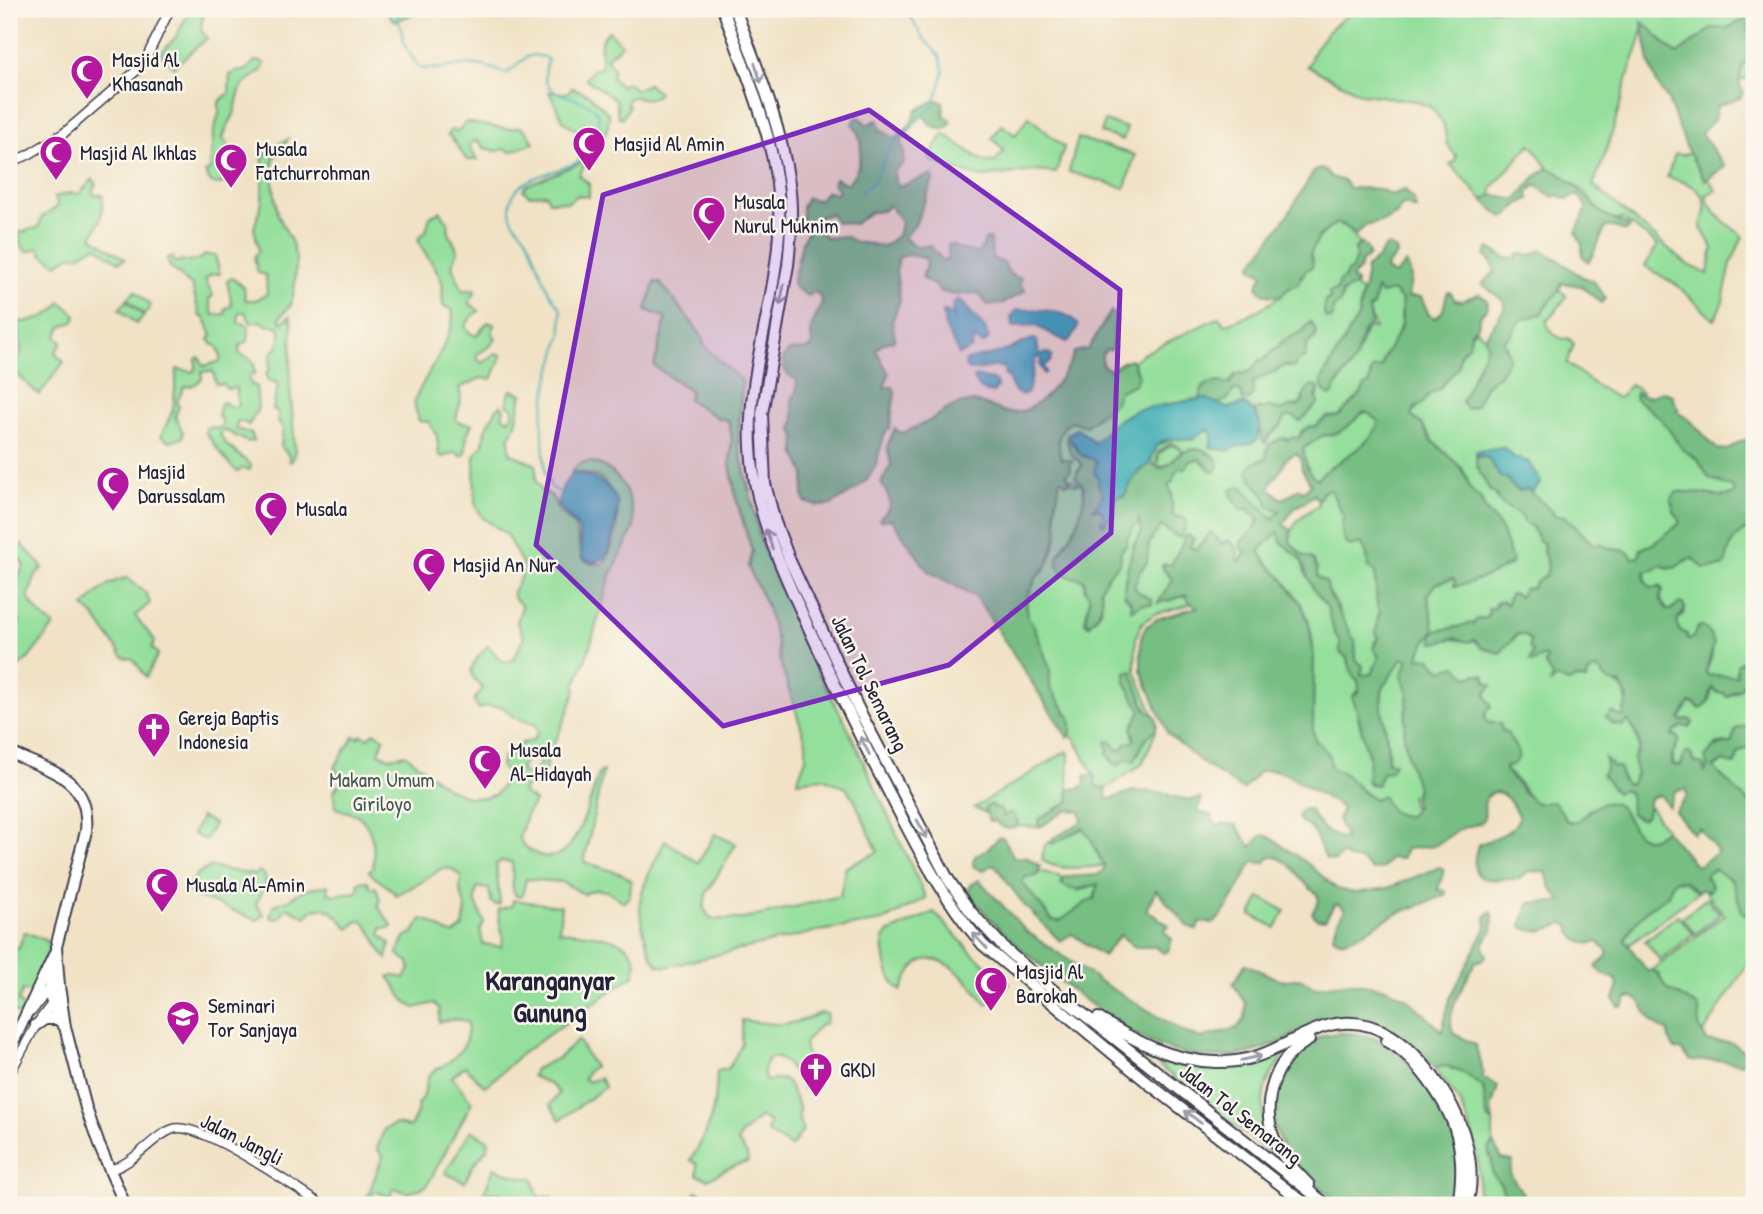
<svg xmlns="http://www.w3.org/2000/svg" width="1763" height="1214" viewBox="0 0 1763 1214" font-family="'Patrick Hand',sans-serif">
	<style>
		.green { fill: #94df9b; stroke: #5b806b; stroke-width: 2; fill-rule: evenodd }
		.forest { fill: #77be83; stroke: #4c705f; stroke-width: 2; fill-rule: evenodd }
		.water { fill: #39abb2; stroke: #2e6676; stroke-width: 2 }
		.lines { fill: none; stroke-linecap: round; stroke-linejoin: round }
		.stream { stroke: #39abb2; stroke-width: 2 }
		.secondary-casing { stroke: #413f50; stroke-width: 11 }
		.highway-casing { stroke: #413f50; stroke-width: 14 }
		.secondary { stroke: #fff; stroke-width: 8 }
		.highway { stroke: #fff; stroke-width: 10 }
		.oneway { stroke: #9c9ca7 }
		.marked { fill: #7b2cbf; fill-opacity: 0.2; stroke: #7b2cbf; stroke-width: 5; stroke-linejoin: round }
		.labels { text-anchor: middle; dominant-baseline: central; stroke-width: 5; stroke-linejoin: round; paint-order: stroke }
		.poi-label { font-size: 21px; fill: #22223b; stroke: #fbf7ec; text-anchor: start }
		.street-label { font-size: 21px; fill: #22223b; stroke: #fbf7ec }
		.park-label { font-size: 21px; fill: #445b58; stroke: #fbf7ec }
		.district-label { font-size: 28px; font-weight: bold; fill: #22223b; stroke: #fbf7ec }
	</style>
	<rect width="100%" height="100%" fill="#fbf7ec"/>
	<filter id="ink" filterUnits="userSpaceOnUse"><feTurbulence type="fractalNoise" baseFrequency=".0143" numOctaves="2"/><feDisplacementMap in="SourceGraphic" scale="14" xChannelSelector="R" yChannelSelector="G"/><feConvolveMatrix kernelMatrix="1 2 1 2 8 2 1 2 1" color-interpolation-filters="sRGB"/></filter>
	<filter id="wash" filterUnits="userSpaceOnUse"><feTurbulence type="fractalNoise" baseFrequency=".00686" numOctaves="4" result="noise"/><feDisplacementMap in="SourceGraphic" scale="28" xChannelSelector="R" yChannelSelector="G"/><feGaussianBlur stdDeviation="1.57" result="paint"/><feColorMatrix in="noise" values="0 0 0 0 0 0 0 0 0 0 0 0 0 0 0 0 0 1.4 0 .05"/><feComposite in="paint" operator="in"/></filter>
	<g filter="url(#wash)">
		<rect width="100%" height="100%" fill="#f1e2c5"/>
		<path class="green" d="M 191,9 L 204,11 L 202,14 L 203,17 C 201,26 199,31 207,38 L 174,67 L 160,54 L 175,38 Z
			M 387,9 L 416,9 L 413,14 L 396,21 L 391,18 Z
			M 1355,9 L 1754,9 L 1754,50 L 1750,42 L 1749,18 L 1727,28 L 1713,28 L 1677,54 C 1663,46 1656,30 1642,23 C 1644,39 1634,55 1630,70 C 1618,109 1610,148 1593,185 L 1688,265 L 1708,274 L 1713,248 L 1701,228 C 1701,222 1704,217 1705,211 C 1707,188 1686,182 1667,177 L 1675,154 L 1683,155 L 1690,153 L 1705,180 L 1708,179 L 1716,190 L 1706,195 C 1710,213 1728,225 1743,236 L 1731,264 L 1723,301 L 1714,320 L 1678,286 L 1645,266 L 1658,245 L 1622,218 L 1620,220 C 1600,220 1593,198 1578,187 C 1569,179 1554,173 1546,166 C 1540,159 1538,150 1530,144 L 1492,188 L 1492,195 L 1483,200 L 1450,164 L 1455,162 L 1456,156 L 1447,144 L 1444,125 L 1432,108 L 1416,101 L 1362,94 L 1307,66 L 1311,60 L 1311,57 C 1321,35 1337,23 1355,9 Z
			M 609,31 L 622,45 L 606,58 L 614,70 L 611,77 L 620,86 L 627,82 L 636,90 L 648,84 L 659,93 C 650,103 640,96 630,97 L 627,103 L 629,107 L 622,118 L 618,116 L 616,100 L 586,79 L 592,70 L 601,68 C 602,53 596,41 609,31 Z
			M 255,61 L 261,61 L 265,64 C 261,76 248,77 242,87 C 237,96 237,105 234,114 C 230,123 225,129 223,139 L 228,144 L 228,153 L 242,158 L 241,168 L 231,167 L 224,172 L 222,184 L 211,183 L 205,173 L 210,169 L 213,134 L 219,114 L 219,102 L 229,93 L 230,75 L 236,71 L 245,71 Z
			M 1747,62 L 1754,64 L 1754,77 L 1739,81 L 1743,65 Z
			M 573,88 L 588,94 L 609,114 C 609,132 600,146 584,154 L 590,139 L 564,122 L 549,92 L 567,93 Z
			M 1029,117 L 1064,147 L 1056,173 L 1035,171 L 981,177 L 931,162 L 929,156 L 944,134 L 983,161 L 995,162 L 1004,151 L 992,138 L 1002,125 L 1015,135 Z
			M 1105,121 L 1127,128 L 1123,140 L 1101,133 Z
			M 466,122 L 507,129 L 521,127 L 527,132 L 534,143 L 510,152 L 505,149 L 497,151 L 484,148 L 477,140 L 469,145 L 477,160 L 467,160 C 460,152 457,142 448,135 L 451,130 L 458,131 Z
			M 1078,138 L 1135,155 L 1125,188 L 1069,172 Z
			M 288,139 L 283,152 L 274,156 L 272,175 L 278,215 L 292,243 L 296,258 L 295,284 L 291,305 L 280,317 L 280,321 L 283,322 L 290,316 L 292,323 L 290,385 L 295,450 L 293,460 L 290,462 L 288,454 L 281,447 L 283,428 L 277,420 L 279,414 L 273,409 L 278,385 L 275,382 L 269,382 L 266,375 L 269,370 L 272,351 L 276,350 C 280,341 282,334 278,326 L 268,326 L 261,321 L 251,323 L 245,312 L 239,312 L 238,323 L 246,324 L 249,327 L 248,341 L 240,345 L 239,353 L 253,361 L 255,373 L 248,378 L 252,385 L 256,386 L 258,408 L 249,425 L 240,421 L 237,422 L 236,429 L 252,434 L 254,441 L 248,442 L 224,430 L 220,435 L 228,446 L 251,465 L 250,470 L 243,468 L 238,472 C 230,467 213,443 206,433 L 206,428 L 211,427 L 218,429 L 222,426 L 222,420 L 218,416 L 221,403 L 225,402 L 228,406 L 238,406 L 236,388 L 227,389 L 223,384 L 216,384 L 213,371 L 202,372 L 202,379 L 194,385 L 184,387 L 177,402 L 179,407 L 175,416 L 183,432 L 182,438 L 169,441 L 161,436 L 173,410 L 177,369 L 193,372 L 196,367 L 196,359 L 199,357 L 204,366 L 219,362 L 221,357 L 217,346 L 212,344 L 209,339 L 212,336 L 205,318 L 200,316 L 192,286 L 170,267 L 167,258 L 173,257 L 174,262 L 198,260 L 205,255 L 215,255 L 220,274 L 213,274 L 205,279 L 213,296 L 209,299 L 213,315 L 225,314 L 226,308 L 232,306 L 227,281 L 232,278 L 244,287 L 245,300 L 256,300 L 267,294 L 266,275 L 258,273 L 254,257 L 259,251 L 254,228 L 262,202 L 263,157 L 274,146 Z
			M 583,162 L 584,166 L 579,175 L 589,184 L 589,197 L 578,195 L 568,202 L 549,201 L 546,194 L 529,195 L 523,190 L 527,185 Z
			M 93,179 L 96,184 L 92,192 L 95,195 L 102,195 C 105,211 99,224 92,237 L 125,259 L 119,262 L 96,246 L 81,255 L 70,256 L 57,264 L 42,254 L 38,248 L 26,252 L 19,241 L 19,233 L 39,227 L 41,218 L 58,206 L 55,197 L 69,193 L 79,194 Z
			M 440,211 L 448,222 L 449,233 L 458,251 L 452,266 L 463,291 L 474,289 L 475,293 L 469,303 L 479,311 L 471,317 L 465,327 L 470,333 L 476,336 L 488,322 L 495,325 L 492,331 L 496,339 L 490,346 L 476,355 L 477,359 L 483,363 L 496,353 L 502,355 L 492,379 L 481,378 L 459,388 L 461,399 L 456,419 L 460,423 L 472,424 L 467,434 L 465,454 L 461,456 L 455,452 L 443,457 L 439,455 L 437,436 L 429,422 L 419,421 C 418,415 413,405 415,400 C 423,377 459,332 452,309 L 444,307 C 440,298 445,288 441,279 C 436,265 422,253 418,239 L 426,231 L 430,217 Z
			M 1336,223 L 1346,227 L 1359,243 L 1355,249 L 1356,257 L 1352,270 L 1347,272 L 1337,290 L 1329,292 L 1330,298 L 1325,301 L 1331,319 L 1334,307 L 1340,302 L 1344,292 L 1354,286 L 1362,292 L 1358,317 L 1326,372 L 1324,391 L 1330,396 L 1355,361 L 1367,327 L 1375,328 L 1369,311 L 1373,306 L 1377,289 L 1386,292 L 1393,291 L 1402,300 C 1401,315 1402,328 1395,341 C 1390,351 1382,356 1382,367 L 1370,374 L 1369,384 L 1365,386 L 1361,394 L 1339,416 L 1324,419 L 1315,427 L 1311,426 L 1301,431 L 1298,439 L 1282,438 L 1269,445 L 1266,451 L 1267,459 L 1261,459 L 1248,470 C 1251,484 1267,490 1268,506 L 1281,511 L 1275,518 L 1266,513 L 1242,487 L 1232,489 C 1232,496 1236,507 1243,510 L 1248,508 L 1252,514 L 1259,518 L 1254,530 L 1241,542 L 1241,549 L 1247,552 L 1239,562 C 1236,553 1237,542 1226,540 L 1222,544 L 1216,537 L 1207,537 L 1196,550 L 1189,546 L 1193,541 L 1184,539 C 1182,550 1176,556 1171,565 L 1163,564 L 1163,569 L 1173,580 L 1158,602 L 1169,601 L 1187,595 L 1194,603 L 1155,614 L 1142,623 L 1136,637 L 1135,671 L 1155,717 C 1140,707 1141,685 1127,672 L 1125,682 L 1141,711 L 1132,728 L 1134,742 L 1125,745 L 1121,750 L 1116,749 L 1113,742 L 1108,753 L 1110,760 L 1117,766 L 1126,759 L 1134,761 L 1147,737 L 1156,729 L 1155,734 L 1142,764 L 1106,789 L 1095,786 L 1094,775 L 1075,739 L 1070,736 L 1070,717 L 1050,687 L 1050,669 L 1033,624 L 1028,618 L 1026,600 L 1036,578 L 1045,569 L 1051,557 L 1057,537 L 1055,510 L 1060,480 L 1063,480 L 1066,484 L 1069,482 L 1076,485 L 1079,484 L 1067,477 L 1066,474 L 1070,471 L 1069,460 L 1061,460 C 1058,444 1055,430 1073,421 L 1086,426 L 1115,402 L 1119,391 L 1130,386 L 1138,376 L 1133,361 L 1142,354 L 1219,317 L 1225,325 C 1255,313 1286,298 1305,271 C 1308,266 1308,261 1309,255 C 1314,240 1325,233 1336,223 ZM 1311,322 L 1315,328 L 1312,341 L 1307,342 L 1305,359 L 1300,359 L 1289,367 L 1285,365 C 1274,374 1262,373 1252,384 L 1253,395 L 1249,400 L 1243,400 L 1241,392 L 1233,390 L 1228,399 L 1215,404 L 1227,408 L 1244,403 L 1254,411 L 1259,408 L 1263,410 L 1266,407 L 1283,411 L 1291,406 L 1301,404 L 1303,395 L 1319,388 L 1317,404 L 1300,421 C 1286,408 1285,421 1277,429 C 1272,434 1269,435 1266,443 L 1259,431 L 1257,436 L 1258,439 C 1249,447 1237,445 1227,451 L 1210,447 L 1212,433 L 1207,429 L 1192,440 L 1177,438 L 1156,446 L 1151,462 L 1155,467 L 1158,452 L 1171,443 L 1180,447 L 1182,452 C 1195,449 1203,446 1213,456 L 1213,472 L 1198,458 L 1189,462 L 1185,468 L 1181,467 L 1175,473 L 1173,482 L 1168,484 L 1172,494 L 1171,497 L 1173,516 L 1185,519 L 1186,525 L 1177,537 L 1160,526 L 1149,543 L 1146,564 L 1140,571 L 1134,586 L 1137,591 L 1152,600 L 1152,604 L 1142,604 L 1131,610 L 1132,604 L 1124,594 L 1125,579 L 1134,552 L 1133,545 L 1142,532 L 1139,520 L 1126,538 L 1125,547 L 1121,551 L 1120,563 C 1113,568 1104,581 1100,589 C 1106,603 1100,618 1087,625 L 1085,621 L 1090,601 L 1089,594 L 1085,591 L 1084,580 C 1076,577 1065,578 1060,569 C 1053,556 1067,544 1072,534 C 1077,524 1083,508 1084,497 C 1084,487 1081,481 1077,471 L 1083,465 L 1070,453 L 1066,436 L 1078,428 L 1094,443 L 1119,419 L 1136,410 L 1201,398 C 1199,381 1217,381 1229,384 L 1235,375 L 1243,375 L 1253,370 L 1283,341 L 1301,332 Z
			M 655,282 L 660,283 L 694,325 L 702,337 L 705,347 L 742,381 L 738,443 L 762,546 L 819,674 L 846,724 L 926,898 L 883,921 L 819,931 L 666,967 L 658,965 C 647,954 639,917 640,902 C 643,881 657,859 665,840 L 698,863 L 715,834 L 736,844 L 706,894 L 704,909 L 711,919 L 744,919 L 840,896 L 846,867 L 878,852 L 854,799 L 846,788 L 823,778 L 797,781 L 806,758 L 806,742 L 780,662 L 776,638 L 766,604 L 748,567 L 752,551 L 736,498 L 730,464 L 732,437 L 728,420 L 718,418 L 688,399 L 691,391 L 654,366 L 666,318 L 646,310 Z
			M 1558,290 L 1565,294 L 1566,298 L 1547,321 C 1548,331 1554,336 1563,339 L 1568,338 L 1574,344 L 1567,363 L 1594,384 L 1617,398 L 1620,397 L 1630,385 L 1642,392 L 1640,395 L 1636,393 L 1665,423 L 1680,445 L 1698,460 L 1709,478 L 1733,488 L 1735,493 C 1723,502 1695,489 1677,492 L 1671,500 L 1674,511 L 1680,520 L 1678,525 L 1653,544 L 1641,549 L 1639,558 L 1633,558 L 1628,552 L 1593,544 L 1565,516 L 1556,517 C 1549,508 1541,500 1531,493 L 1541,482 L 1528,461 L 1513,457 L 1503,447 L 1476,451 L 1476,465 L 1490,490 L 1495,493 L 1499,502 L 1521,516 L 1533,528 L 1538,540 L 1544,543 L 1543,551 L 1549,566 L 1546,575 L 1538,580 L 1532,588 L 1525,589 L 1519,597 L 1508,598 L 1507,605 L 1504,602 L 1495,604 L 1496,608 L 1490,608 L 1486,618 L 1477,619 L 1473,624 L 1435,631 L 1432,635 L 1437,643 C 1451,634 1461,644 1475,640 L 1482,648 C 1496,650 1510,646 1518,634 L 1525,635 L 1531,641 L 1529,647 L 1533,652 L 1530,661 L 1534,662 L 1544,656 L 1547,658 L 1545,663 L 1552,676 L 1550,682 L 1557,677 L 1569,682 L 1575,678 L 1586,680 L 1588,673 L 1595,669 L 1602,672 L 1604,677 C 1624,687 1629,691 1625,714 L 1621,717 L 1612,712 L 1625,721 L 1628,721 L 1636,735 L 1639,750 C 1632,756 1635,766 1637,774 L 1631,784 L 1626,784 C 1620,779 1622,772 1618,767 L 1612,766 L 1611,762 L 1602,774 L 1617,793 L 1623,790 L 1631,794 C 1632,804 1627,821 1644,818 L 1649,806 L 1666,830 L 1651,839 C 1629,836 1629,812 1612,803 L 1588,810 L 1581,821 L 1573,822 L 1565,820 L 1564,815 L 1554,802 C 1524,807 1531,794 1514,778 C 1511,775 1508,773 1505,770 L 1515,746 L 1511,742 L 1508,734 L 1493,722 L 1488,723 L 1485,719 L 1486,712 L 1491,705 L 1485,695 L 1490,689 L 1485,680 C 1479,678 1474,678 1468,677 C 1458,675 1451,670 1440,669 C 1431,659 1432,657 1418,658 C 1419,652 1430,635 1434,630 L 1428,595 L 1436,584 L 1453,578 L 1455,581 L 1454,586 C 1461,587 1505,569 1511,564 L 1511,557 L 1500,527 L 1484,508 L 1482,501 L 1469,488 L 1467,477 L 1462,468 L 1440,450 L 1421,423 L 1411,417 L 1411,413 L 1424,402 L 1429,394 L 1439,389 L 1458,367 L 1460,354 L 1470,343 L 1470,335 L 1475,329 L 1485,337 L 1488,344 L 1462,401 L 1465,408 L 1473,408 L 1485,386 L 1500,374 L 1508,360 L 1508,351 L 1503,341 L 1510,336 L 1520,320 L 1541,314 C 1546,304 1553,300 1558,290 Z
			M 135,291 L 151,306 L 144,315 L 127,299 Z
			M 127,301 L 144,316 L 136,324 L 119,309 Z
			M 61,302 L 76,315 C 75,326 68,322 61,327 L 56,337 L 62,342 L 55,354 L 64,362 L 39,395 L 12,369 L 21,353 L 18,322 C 36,322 51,317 61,302 Z
			M 511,390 L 522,394 L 516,424 L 509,438 L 510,453 L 536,465 L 536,481 L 541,490 L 552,496 L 558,510 L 575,526 L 582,559 L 591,564 L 604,564 C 618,538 628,497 599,478 C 591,473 580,473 572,471 C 586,452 611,467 622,484 C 629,495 634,515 634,527 L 610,577 L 589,650 L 575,686 L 576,690 C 569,711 560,731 551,750 C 548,757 547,766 544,773 L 538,773 L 536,770 L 541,761 L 530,754 L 520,769 L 523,773 L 542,780 L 540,787 L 528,783 L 522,791 L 525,795 L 535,801 L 526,815 L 519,838 C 523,846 531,852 539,855 C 577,869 590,798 599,773 L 603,771 L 584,862 L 622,874 L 631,880 L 630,896 L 624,902 C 611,892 599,885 584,894 L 562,882 L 526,879 L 522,896 L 516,896 L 513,890 L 512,862 L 502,861 L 496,864 L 500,904 L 495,905 L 491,901 L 489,889 L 477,887 L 475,900 L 484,922 L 480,930 L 483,944 L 501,947 C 507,933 496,922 499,909 L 512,906 L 513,900 L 561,906 L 559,931 C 585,934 647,934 634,975 L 521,1054 L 489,1084 L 484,1086 L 465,1066 L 452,1077 L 472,1102 L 427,1186 L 408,1193 L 394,1188 L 390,1197 L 374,1191 L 368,1205 L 364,1205 L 383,1156 L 377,1149 L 384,1129 L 396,1124 L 410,1127 L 417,1113 L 418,1104 C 428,1095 423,1084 430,1074 C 433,1070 435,1070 440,1068 C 459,1055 468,1048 468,1023 C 459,1017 449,1020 439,1022 L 440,1009 L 434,1003 L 415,1008 C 399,1001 400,988 389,977 L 392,975 L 405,978 L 410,969 L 409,962 L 397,954 L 405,937 L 414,932 L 422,919 C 434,920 441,933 454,934 L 463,927 L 466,909 L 460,890 L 461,876 L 452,869 L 442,868 L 420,883 L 396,895 C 389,884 375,881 369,871 L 373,868 C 375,849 374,827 357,815 C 350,811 343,813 336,807 L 333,793 L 342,779 L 334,768 L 354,736 L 358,738 L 361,735 L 369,738 L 374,732 L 384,738 L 379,753 L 389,758 L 405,754 L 447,788 L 468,797 L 484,798 L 496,794 L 508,776 L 501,767 L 503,756 L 509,757 L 522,743 L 532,741 L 538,733 L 536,725 L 513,717 L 503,707 L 487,706 L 478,709 L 474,700 L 483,689 L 473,677 L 471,670 L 477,658 L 488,646 L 501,660 L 506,662 L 513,660 L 524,637 L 517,622 L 522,606 L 513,597 L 513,592 L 525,569 L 506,534 L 482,517 L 475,503 L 474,456 L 483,444 L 485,430 L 496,410 L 501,405 L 504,409 L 502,416 L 509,420 L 513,414 L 513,408 L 506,404 Z
			M 1367,412 L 1379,422 C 1371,449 1335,459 1317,479 L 1309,474 L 1303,449 L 1305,447 L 1323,435 C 1342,438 1351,416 1367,412 Z
			M 1171,445 L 1179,448 L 1181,452 L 1170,464 L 1158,467 L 1159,454 Z
			M 1330,489 L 1344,517 L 1342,522 L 1346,544 L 1355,546 L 1358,543 L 1362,544 L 1367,554 L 1368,567 L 1375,572 L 1377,603 L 1380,610 C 1377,618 1377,626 1377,633 L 1379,638 L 1374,642 L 1379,657 L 1372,674 L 1361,676 L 1363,666 L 1356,660 L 1355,642 L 1344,625 L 1337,605 L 1327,589 L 1327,583 L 1317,577 L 1313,561 L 1301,555 L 1290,542 C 1291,521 1301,517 1318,505 L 1318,500 L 1323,493 Z
			M 1754,528 L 1754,679 L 1748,671 L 1747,663 L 1736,672 L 1739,675 L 1737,676 L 1707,675 L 1706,671 C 1714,656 1718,634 1698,627 L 1691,640 L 1687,640 L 1687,634 L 1679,631 L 1677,620 L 1684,614 L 1685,607 L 1675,607 L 1670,611 C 1661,607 1659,598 1663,590 L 1660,586 L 1652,588 L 1646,584 L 1645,571 L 1660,564 L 1668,569 L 1692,558 L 1717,568 L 1726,563 C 1727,546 1736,530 1754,528 Z
			M 1278,531 L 1285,545 L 1301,559 L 1305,573 L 1327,607 L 1334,631 L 1340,642 L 1340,652 L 1347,658 L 1354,678 L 1359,680 L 1359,691 L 1354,694 C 1353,701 1357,703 1357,709 C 1358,718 1363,737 1366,746 C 1366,749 1369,755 1369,757 C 1369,767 1367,774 1369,784 L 1377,785 L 1381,773 L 1389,763 L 1387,762 C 1392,739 1379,715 1382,692 C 1384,679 1397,670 1400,659 L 1408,659 L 1403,673 L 1408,693 L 1404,736 L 1408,758 L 1417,786 L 1415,795 L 1411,796 L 1412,806 L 1416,806 L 1409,816 C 1393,817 1388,808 1382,796 L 1375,799 C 1357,791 1353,777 1331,768 C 1329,747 1315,748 1313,731 C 1309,689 1323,640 1300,602 C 1288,583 1270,570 1259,551 Z
			M 22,544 L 43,568 C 32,574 35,585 28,594 C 31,608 44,618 54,626 L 28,659 L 9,674 L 9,636 L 17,629 L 20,621 L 9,606 C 13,598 14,591 16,582 C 18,576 22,571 24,565 L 15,554 Z
			M 127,578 L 146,593 L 150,603 L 135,616 L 155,641 L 152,648 L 158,654 L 146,677 L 133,659 L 123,657 L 95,617 L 84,607 C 97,593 107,581 127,578 Z
			M 1743,684 L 1754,689 L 1754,718 L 1751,724 L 1738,728 L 1731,743 L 1717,744 C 1710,753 1703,756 1709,767 L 1704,773 L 1702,765 L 1695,762 L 1690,753 L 1685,753 L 1681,766 L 1673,764 L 1673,750 L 1679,741 L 1678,737 L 1672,734 L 1683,726 L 1689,727 L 1693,723 L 1692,721 L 1687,719 L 1681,721 L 1680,718 L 1690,703 L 1695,704 L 1700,709 L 1710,700 L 1712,688 L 1718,693 L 1724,693 L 1727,697 L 1740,689 Z
			M 1754,744 L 1754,808 L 1712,767 L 1717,766 L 1723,761 L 1735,764 L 1739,752 Z
			M 1067,751 L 1069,753 L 1068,787 L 1070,801 L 1042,817 L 1037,827 L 1017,826 L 1011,813 L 1005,817 L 992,805 L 986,807 L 986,813 L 974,808 Z
			M 201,817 L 214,824 L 205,840 L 193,834 Z
			M 1084,828 L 1090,834 L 1095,850 L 1104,866 C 1086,867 1057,872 1042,860 L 1044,847 L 1048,842 L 1051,842 L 1051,844 C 1063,839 1072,833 1084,828 Z
			M 210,867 L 256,875 L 259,871 L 265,875 L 266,885 L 256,904 L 264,915 L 257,920 L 190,894 L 187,887 L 197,874 Z
			M 1713,868 L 1732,880 L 1744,914 L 1754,919 L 1754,954 L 1703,1034 L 1699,1028 L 1697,1006 L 1666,988 L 1658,974 L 1652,970 L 1724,915 L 1705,891 L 1710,891 L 1709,882 L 1705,876 Z
			M 1040,871 L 1064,878 L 1062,880 L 1079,891 L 1098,884 L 1095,899 L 1089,900 L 1060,922 L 1052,920 L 1022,882 L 1025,876 L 1038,874 Z
			M 1674,880 L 1685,881 L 1698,892 L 1629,945 L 1625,940 L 1632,927 L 1647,910 L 1667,896 Z
			M 368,881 L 370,887 L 376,888 L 380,899 L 378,906 L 392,926 L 391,928 L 382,928 L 380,935 L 390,943 L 387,959 C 376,947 375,931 362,921 L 358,921 L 349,929 C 342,922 329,903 315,909 C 311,910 309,914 306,917 L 289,908 L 285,909 L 280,918 L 274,919 L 270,916 L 274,905 L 288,900 L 304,890 L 328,885 L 328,893 L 334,895 L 356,892 L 358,891 L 359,882 Z
			M 1260,897 L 1285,911 L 1276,928 L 1251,915 Z
			M 1707,898 L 1720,914 L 1695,934 L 1682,918 Z
			M 934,912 L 974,955 L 1010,984 L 987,1005 C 975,988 939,941 914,967 C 908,974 905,983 901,991 C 885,978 885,959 883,940 L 888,933 Z
			M 1678,915 L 1693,934 L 1660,960 L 1645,941 Z
			M 25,932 L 47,941 L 49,948 L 33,993 L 23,990 L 18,1001 L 25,1009 L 21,1016 L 9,1009 L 9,947 L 18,949 Z
			M 821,1013 L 827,1014 L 826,1023 L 820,1025 L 804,1043 C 805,1052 813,1073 819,1080 L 811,1087 L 804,1089 C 793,1077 789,1055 769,1058 C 765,1066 761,1072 766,1081 L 780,1079 L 787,1081 L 799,1107 L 799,1120 L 803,1130 L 791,1147 L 767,1132 L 770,1122 L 760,1117 L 740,1136 L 738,1142 L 747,1155 L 748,1162 C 732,1165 721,1172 708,1179 L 697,1175 L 697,1164 L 690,1160 C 709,1134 717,1103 717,1071 L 728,1069 L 742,1044 L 742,1020 C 776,1025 788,1028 821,1013 Z
			M 578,1040 L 594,1067 L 588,1071 L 584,1079 L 588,1082 L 600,1078 L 605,1087 L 560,1120 L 550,1105 L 559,1093 L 551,1085 L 532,1076 L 535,1069 L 558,1058 Z
			M 1294,1044 C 1287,1054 1277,1064 1271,1075 C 1254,1104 1267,1133 1278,1161 L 1141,1051 L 1143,1048 C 1168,1062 1198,1069 1227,1065 C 1249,1063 1273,1051 1294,1044 Z
			M 1446,1066 L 1468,1075 L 1483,1087 L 1488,1120 L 1493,1122 L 1493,1143 L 1491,1145 L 1489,1154 L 1492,1162 L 1492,1173 L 1501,1185 L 1509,1205 L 1475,1205 C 1485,1173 1474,1129 1458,1100 C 1451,1089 1443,1079 1435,1068 Z
			M 471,1130 L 489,1141 L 487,1149 L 473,1165 L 465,1182 L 445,1173 Z
			M 494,1168 L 522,1178 L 533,1178 L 538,1197 L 552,1197 L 549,1205 L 529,1201 L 527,1205 L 511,1205 L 513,1197 L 491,1192 L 485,1205 L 479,1205 Z
			M 696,1191 L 716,1200 L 714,1205 L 702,1205 L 692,1201 Z"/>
		<path class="forest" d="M 1749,18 L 1750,42 L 1754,50 L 1754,64 L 1747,62 L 1743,65 L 1739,81 L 1743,93 L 1740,98 L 1717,106 L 1714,120 L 1701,133 L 1725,167 L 1705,180 L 1688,151 L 1668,100 L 1657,84 L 1649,62 L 1642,22 C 1656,31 1663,46 1677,54 L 1713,28 L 1727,28 Z
			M 935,100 L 943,102 L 944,115 L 951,120 L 950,125 L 943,129 L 930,125 L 925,117 L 921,116 L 901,142 L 904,150 L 904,163 L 895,170 C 894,178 894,182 901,186 L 931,175 L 934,178 L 915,225 L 904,237 C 914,248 916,248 930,245 L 943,261 L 948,259 L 948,245 L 953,245 L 957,248 L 976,253 L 980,251 L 986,239 L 991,239 L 992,258 L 1004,263 C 1009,273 1008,276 1021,278 L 1020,285 L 1025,291 L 1002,304 L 988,305 L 978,293 L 954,295 L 939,291 L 936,286 L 923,279 L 923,274 L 927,263 L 925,258 L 909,255 L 899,257 L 896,271 L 900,300 L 892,322 L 895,338 L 893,341 L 883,343 L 876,350 L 889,374 L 884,387 L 893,387 L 895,392 L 890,427 L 884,436 L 875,467 L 867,480 L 855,490 L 831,505 L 817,506 L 805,502 L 803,494 L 805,474 L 795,452 L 796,438 L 792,427 L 794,421 L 792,399 L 796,392 L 797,380 C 784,374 777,363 789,351 L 808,349 L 812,347 L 811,328 L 822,302 L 819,295 L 815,292 L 808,296 L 794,287 L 793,281 L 802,242 L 809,228 L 802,222 L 802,207 L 807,198 L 819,200 L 827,191 L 836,194 L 838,190 L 833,183 L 835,178 L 847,184 C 862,168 866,142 853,124 L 856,118 L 860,117 L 867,125 L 877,120 L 881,130 L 895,139 L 910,125 L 917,110 ZM 889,205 L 901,221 L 899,234 L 884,246 L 855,242 L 845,236 L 826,238 L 816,227 L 820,217 L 831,214 L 836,222 L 854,224 L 871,212 L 883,211 Z
			M 1547,168 C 1575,176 1586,205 1609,218 C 1617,223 1621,220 1630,227 L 1626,231 L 1614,227 L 1606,227 L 1589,262 L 1582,256 L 1582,244 L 1576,232 L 1587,208 L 1581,198 L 1577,195 L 1567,199 L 1558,195 L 1554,197 L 1535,185 L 1528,193 L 1529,199 C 1500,209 1517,233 1483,200 L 1492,195 L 1516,200 L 1535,177 Z
			M 1318,169 L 1324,169 L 1331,177 L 1344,181 L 1349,188 L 1380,189 L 1391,195 L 1405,190 L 1413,199 L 1416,209 L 1403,204 L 1396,215 L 1384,221 L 1365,226 L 1356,235 L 1344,225 L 1336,223 L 1319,236 L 1310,255 L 1313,261 L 1312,267 L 1305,271 L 1298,284 L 1289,287 L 1280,297 C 1268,296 1263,296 1257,286 L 1263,274 L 1252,268 L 1252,264 L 1287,216 L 1313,173 Z
			M 1360,243 L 1366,247 L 1369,254 L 1367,258 L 1362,260 L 1359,270 L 1352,277 L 1352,280 L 1356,281 L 1356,285 L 1342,293 L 1340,303 L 1333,308 L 1333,317 L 1326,319 L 1324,314 L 1324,303 L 1330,299 L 1329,292 L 1337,290 L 1340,280 L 1344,279 L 1347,272 L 1352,269 L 1356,257 L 1355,249 Z
			M 1389,246 L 1396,250 L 1397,255 L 1386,267 L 1387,271 L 1395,275 L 1406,263 C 1414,276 1410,284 1408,297 L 1421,297 L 1429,315 L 1435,318 C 1448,310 1442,303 1448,292 L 1450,292 L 1455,300 L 1461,301 L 1479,294 L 1487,300 L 1488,307 L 1481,314 L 1478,326 L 1471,332 L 1470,343 L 1460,354 L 1458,367 L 1439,389 L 1427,396 L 1424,402 L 1415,408 L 1411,415 C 1413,418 1416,420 1419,422 C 1424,425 1425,431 1428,436 C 1443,454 1465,463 1469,488 L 1481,499 L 1484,508 L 1500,527 L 1512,561 C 1507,570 1464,586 1454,586 L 1455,581 L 1453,578 L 1436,584 L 1428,595 L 1434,630 C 1430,634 1419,652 1418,658 C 1435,655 1430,664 1443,670 L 1456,666 L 1468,677 L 1477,674 L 1484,675 L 1486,682 L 1492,686 L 1485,694 L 1491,706 L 1486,712 L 1485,719 L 1488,723 L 1500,723 L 1502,731 L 1507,732 C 1512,746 1528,755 1510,767 L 1506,766 L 1505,770 C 1510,775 1531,803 1537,803 C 1541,804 1549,802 1554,802 L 1564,815 L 1565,820 C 1585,829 1591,798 1613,803 C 1630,808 1627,837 1651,839 L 1666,830 L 1695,865 L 1700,865 L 1718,852 L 1699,828 L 1693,834 L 1675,811 L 1687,796 L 1686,789 L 1675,791 L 1669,807 L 1660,795 L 1650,798 L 1647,815 L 1640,819 L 1631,813 L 1630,793 L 1623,790 L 1617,793 L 1602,775 L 1606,767 L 1605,758 L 1612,766 L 1620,768 L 1621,778 L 1626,784 L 1631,784 L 1637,774 L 1633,760 C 1635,756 1638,753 1639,749 C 1641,740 1632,726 1627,720 L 1623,726 L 1613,724 L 1606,717 L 1612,712 L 1621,717 L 1625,714 L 1624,709 L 1628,699 L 1621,685 C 1612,683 1605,681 1602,672 L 1596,669 L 1589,673 L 1586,680 L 1575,678 L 1569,682 L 1557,678 L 1551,683 L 1552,676 L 1545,665 L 1547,658 L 1544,656 L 1534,662 L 1530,661 L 1533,652 L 1529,647 L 1531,641 L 1525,635 L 1517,634 L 1500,653 L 1482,648 L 1475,640 L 1468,642 L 1455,638 L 1433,643 L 1432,635 L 1435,631 C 1448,629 1458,628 1470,623 L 1473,624 L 1477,619 L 1486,618 L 1489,613 L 1488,609 L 1495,608 L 1497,602 L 1502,601 L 1507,605 L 1510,594 L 1515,594 L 1519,597 L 1524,589 L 1532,588 L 1538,580 L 1546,575 L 1548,566 L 1543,551 L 1544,543 L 1538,540 L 1533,528 L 1523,521 L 1521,516 L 1499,502 L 1495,493 L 1490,491 L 1476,465 L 1477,456 L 1488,458 L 1500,477 L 1507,478 L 1512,486 L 1519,491 L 1526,489 C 1537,495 1542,505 1552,511 L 1554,516 L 1565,516 L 1590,542 L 1595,545 L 1601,543 L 1609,549 L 1626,551 L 1633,558 L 1639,557 L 1641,549 L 1653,544 L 1678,525 L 1680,520 L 1674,511 L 1671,500 L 1677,492 C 1695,489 1723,502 1735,493 L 1733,488 L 1709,478 L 1698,460 L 1683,450 L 1661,419 L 1635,398 L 1636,393 L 1649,397 L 1663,391 L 1672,395 L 1680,414 L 1689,419 L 1717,449 L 1727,450 C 1736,445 1744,434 1754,445 L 1754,528 C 1740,529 1731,540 1728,554 C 1727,557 1727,561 1725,564 C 1722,570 1710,567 1704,568 L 1692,558 C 1674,563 1682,573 1660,565 L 1654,570 L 1645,572 L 1644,580 L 1652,588 L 1662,588 L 1660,599 L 1667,610 L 1671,610 L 1679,603 L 1683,604 L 1685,610 L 1677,620 L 1679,631 L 1687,634 L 1688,640 L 1691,640 L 1698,627 L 1702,626 L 1709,632 L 1714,643 L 1706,671 L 1707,675 L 1737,676 L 1737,665 L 1742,661 L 1747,663 C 1749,673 1754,678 1754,689 L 1743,684 L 1739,690 L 1735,690 L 1727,697 L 1724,693 L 1718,693 L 1712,688 C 1709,698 1710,703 1701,709 L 1695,704 L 1690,703 L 1680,718 L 1681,721 L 1689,719 L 1693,723 L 1689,727 L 1683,726 L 1673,733 L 1672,736 L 1678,737 L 1679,741 C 1676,750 1669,754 1673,765 L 1681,766 L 1684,755 L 1689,752 L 1695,762 L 1703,764 L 1705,772 L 1708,767 L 1705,758 C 1712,747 1718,745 1731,743 L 1736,729 L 1751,724 L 1754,718 L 1754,744 L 1739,752 L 1735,764 L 1723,761 L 1713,767 L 1754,808 L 1754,919 L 1742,912 L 1732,880 L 1713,869 L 1705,876 L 1712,886 L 1710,891 L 1701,890 L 1698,892 L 1685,881 L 1674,880 L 1667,896 L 1647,910 L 1632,927 L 1625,940 L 1648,972 L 1652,970 L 1658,974 L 1666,988 L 1697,1006 L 1700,1013 L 1699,1027 L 1707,1041 L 1733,1043 L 1745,1052 L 1746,1057 L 1742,1064 L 1719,1060 L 1691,1061 L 1681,1050 L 1675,1049 L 1669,1039 L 1668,1031 C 1641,1021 1651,1008 1634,997 L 1627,998 L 1623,1006 L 1619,1007 L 1614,999 L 1618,986 L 1616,979 L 1604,975 L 1596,967 L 1607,956 L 1607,951 L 1598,942 C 1586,946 1572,941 1570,927 L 1563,923 C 1551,930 1533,935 1521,926 L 1529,903 L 1556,902 L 1561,900 L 1551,888 L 1546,872 L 1528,871 L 1520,879 C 1493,878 1464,889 1478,845 C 1493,838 1514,834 1519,817 C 1512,806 1508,792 1493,792 C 1478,800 1488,811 1483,822 L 1460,829 L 1434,846 L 1406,849 L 1402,859 L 1391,858 L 1383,868 L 1372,870 L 1362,861 L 1349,859 L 1343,854 L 1335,861 L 1326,859 L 1312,829 L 1301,822 L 1298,817 L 1302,810 L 1309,809 C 1318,825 1326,837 1346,838 C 1342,824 1334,826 1342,808 L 1340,806 L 1284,773 L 1274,770 L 1260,771 L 1243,790 L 1204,764 L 1168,734 L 1141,670 L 1141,638 L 1146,627 L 1157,619 L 1197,607 L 1188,601 L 1187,595 L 1158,603 L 1173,580 L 1162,566 L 1165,564 L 1171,565 L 1187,535 L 1194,539 L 1189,546 L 1196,550 L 1211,532 L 1222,544 L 1230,541 L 1236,548 L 1239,562 L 1241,561 L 1247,552 L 1241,549 L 1241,542 L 1254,530 L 1260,519 L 1250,512 L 1248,508 L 1243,510 L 1239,508 L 1230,492 L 1236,487 L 1242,487 L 1273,519 L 1280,511 L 1268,506 C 1267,490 1249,485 1248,469 L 1255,462 L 1267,459 C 1265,446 1271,444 1282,438 L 1287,440 L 1293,437 L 1298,439 L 1306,428 L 1316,426 L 1327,417 L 1339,416 L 1361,394 L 1365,386 L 1369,384 L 1372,369 L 1382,367 C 1382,356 1393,342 1398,333 C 1405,323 1400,311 1402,300 L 1393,291 L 1381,294 L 1377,289 L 1373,306 L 1369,309 L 1371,324 L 1363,333 L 1355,361 L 1339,381 L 1332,396 C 1324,395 1321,387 1322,379 L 1358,317 L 1366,276 L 1366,268 L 1377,259 L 1385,247 ZM 1367,412 L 1379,422 C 1370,449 1335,459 1317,479 C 1304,472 1307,461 1303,449 L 1323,435 C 1337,437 1353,423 1362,413 ZM 1296,453 L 1301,458 L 1302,469 L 1311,484 L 1304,491 L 1298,489 L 1287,497 L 1281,499 L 1270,488 C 1271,476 1283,474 1285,460 ZM 1330,489 L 1344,517 C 1339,528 1342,542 1352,547 L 1358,543 L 1362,544 L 1367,554 L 1368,567 L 1375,572 L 1377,606 L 1380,611 C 1377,618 1377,626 1376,633 L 1379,638 L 1373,648 L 1379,657 L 1372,674 L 1361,675 L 1363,666 L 1356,660 L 1355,639 L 1352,638 C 1347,619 1328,603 1327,583 L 1317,577 L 1317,569 L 1313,559 L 1302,555 L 1290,542 L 1291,530 L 1283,524 L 1294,509 L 1314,495 L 1318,500 L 1323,492 ZM 1278,532 L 1281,542 L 1301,559 L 1313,589 L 1327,607 L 1334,631 L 1340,642 L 1340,652 L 1347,658 L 1354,678 L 1358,680 L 1359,691 L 1352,697 C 1359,713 1361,727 1365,744 C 1365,747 1368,752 1369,755 C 1370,764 1366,773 1368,782 L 1377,785 L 1383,771 L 1390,772 L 1394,763 L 1387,762 C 1391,739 1378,714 1382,692 C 1385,680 1397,670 1401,659 L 1408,659 L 1402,676 L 1408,693 L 1404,736 L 1408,758 L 1417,787 L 1414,801 L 1416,806 L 1409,816 C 1393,817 1388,807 1382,796 L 1375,799 L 1365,794 L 1345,774 L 1331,768 L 1329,754 L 1316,741 L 1313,731 L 1314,656 L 1309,623 L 1301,604 L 1283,579 L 1266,562 L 1259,551 Z
			M 1489,248 L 1506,258 L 1515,259 L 1519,254 L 1531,255 L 1542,250 C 1549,255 1556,258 1560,261 C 1573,271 1578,276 1593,281 L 1606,298 L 1601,303 L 1581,286 L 1562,283 C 1559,296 1547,302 1541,314 L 1520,320 L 1510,336 L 1503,341 L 1509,354 L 1508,360 L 1500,374 L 1485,386 L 1477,404 L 1468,409 L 1464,406 L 1462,401 L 1487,346 L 1485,337 L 1506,306 L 1501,299 L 1482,284 L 1495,272 L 1493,264 L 1485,256 Z
			M 1111,311 L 1117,319 C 1110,334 1116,337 1111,350 L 1106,350 L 1102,354 L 1102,365 L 1111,370 L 1124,361 L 1131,359 L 1138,376 L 1135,384 L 1119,391 L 1115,402 L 1088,424 L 1085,426 L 1072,421 C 1055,429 1058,444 1061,459 L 1073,460 L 1069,465 L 1071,470 L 1066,474 L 1070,481 L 1066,484 L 1063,480 L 1060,480 L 1055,510 L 1058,532 L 1048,564 L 1036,578 L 1026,600 L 1028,618 L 1033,624 L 1050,669 L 1050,687 L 1071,720 L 1071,733 L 1068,738 L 976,597 L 928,571 L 891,519 L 880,521 L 879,519 C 895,506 891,499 881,483 L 891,465 L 887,446 L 895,428 L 897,431 L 903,433 C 911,429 919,426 927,422 C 943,413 952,403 970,402 C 982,401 994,409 1006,412 C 1036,418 1066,376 1074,352 L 1088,349 Z
			M 1310,322 L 1315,328 L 1316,337 L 1306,345 L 1305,358 L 1299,359 L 1294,367 L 1285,365 C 1274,375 1262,373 1252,384 L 1253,394 L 1249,400 L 1243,400 L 1241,392 L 1233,390 C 1230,399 1225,402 1215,404 L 1209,399 L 1201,398 C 1199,381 1217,381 1229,384 L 1236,374 C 1247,374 1254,371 1259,360 L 1266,359 L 1284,340 L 1302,332 Z
			M 1314,385 L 1319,388 L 1316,396 L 1318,403 C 1312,409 1307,416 1300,421 L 1293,416 L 1285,417 L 1281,426 L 1268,436 L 1266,443 L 1263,442 C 1262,431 1258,420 1255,410 L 1263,410 L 1268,406 L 1283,411 L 1291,406 L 1297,407 L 1303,402 C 1303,395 1306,387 1314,385 Z
			M 1066,436 L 1082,456 L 1096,461 L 1094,473 L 1098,478 L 1103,496 L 1093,509 L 1101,510 L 1103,513 L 1101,523 L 1103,525 L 1114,513 L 1117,498 L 1125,496 L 1131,481 L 1151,462 C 1164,478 1171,458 1183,452 C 1188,450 1196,449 1201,449 L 1216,458 L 1219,464 L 1217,470 L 1213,472 L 1200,459 L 1190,461 L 1185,468 L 1181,467 L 1175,473 L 1173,482 L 1168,484 L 1172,494 L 1171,497 L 1173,516 L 1185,519 L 1187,522 L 1181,538 L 1161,526 L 1149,543 L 1147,562 L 1140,571 L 1134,586 L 1137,591 L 1152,600 L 1152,604 L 1142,604 L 1131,610 L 1132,603 L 1124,594 C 1125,577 1131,544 1142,532 L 1139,520 L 1127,538 L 1127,544 L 1121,551 L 1120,563 C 1113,568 1104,581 1100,589 C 1106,603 1099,615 1089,625 L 1085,621 C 1086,609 1094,598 1085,590 L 1084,580 C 1077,578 1069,578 1063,573 C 1049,559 1067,544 1073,532 C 1078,520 1085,503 1084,489 C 1083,483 1078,481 1075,476 L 1083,465 L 1070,453 Z
			M 1131,670 L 1145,708 L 1156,718 L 1157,725 L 1155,731 L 1147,737 L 1134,761 L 1132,762 L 1126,759 L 1117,766 L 1108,756 L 1106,741 L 1111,740 L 1116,749 L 1121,750 L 1127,743 L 1133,742 L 1135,739 L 1132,728 L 1141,711 L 1125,682 L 1126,672 Z
			M 1091,774 L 1095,776 L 1095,786 L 1106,789 L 1107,800 L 1134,791 L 1165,793 L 1174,797 L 1191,800 L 1200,798 L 1201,801 L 1198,810 L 1201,813 L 1211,815 L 1216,826 L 1222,824 L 1236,825 L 1251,847 L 1262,835 L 1268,836 L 1307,863 L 1337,889 L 1355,893 L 1388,888 L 1440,867 L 1444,870 L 1438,890 L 1446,891 L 1446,894 C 1431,902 1415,906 1399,913 C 1384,919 1358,938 1344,940 C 1339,941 1337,939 1333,936 L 1338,921 L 1345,910 L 1339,904 L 1334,905 L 1325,920 L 1317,919 L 1312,913 L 1319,901 L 1317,894 C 1300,883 1294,859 1271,856 L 1264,863 L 1253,862 C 1240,882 1232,907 1214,923 L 1200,922 L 1197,930 L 1188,926 L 1156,890 L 1146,910 L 1169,925 L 1164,931 L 1172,939 L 1168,951 L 1164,953 L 1155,947 L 1135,947 L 1120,935 L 1103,956 L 1072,934 L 1060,941 L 1025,906 L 994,864 L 982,871 L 973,866 C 973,853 977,856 986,850 C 991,847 995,841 999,837 L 1003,838 L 1014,858 L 1026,857 L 1040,866 L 1038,874 L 1033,877 L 1025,877 L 1022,882 L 1052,920 L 1060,921 L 1090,900 L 1094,899 L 1098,884 C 1082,887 1076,895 1061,884 L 1066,877 L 1097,875 L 1101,873 L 1105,867 C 1097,854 1093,839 1083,828 C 1072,833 1062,841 1051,844 L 1053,838 C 1063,834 1072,828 1082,821 L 1080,811 L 1067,810 L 1040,827 L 1038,825 L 1039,819 L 1070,801 L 1068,794 L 1070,789 L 1080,788 L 1085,784 L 1085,776 Z
			M 991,805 L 996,809 L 1001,809 L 1004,817 L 1009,813 L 1013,814 L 1018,822 L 1017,826 C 1010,830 1000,829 996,821 L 989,821 L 985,810 L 986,807 Z
			M 979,880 L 1026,931 L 1101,982 L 1186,1033 L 1202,1038 L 1237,1028 L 1245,1019 L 1246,1004 L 1233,984 L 1245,964 L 1282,981 L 1300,978 L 1315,987 L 1350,982 L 1386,988 L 1407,998 L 1442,1031 L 1450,998 L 1484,932 L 1486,927 L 1485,917 L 1491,911 L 1493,913 L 1492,932 L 1485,940 L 1483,948 L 1487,955 L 1484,959 L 1475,962 C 1466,985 1444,1008 1453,1033 L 1476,1045 C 1477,1055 1485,1068 1482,1077 L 1498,1086 L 1491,1109 L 1493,1122 L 1487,1118 L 1483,1087 L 1461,1071 L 1446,1066 L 1435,1068 C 1406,1033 1366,1008 1319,1023 C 1309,1026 1300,1032 1290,1037 C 1260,1053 1226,1061 1192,1055 C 1144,1048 1105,1015 1067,986 C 1030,957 1000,933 970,896 L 968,891 L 971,885 Z
			M 1337,1033 C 1349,1033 1362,1033 1374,1038 C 1407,1051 1444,1102 1454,1136 C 1460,1158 1456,1182 1455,1205 L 1342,1205 L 1304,1175 L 1286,1155 L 1272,1121 L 1274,1087 L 1286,1063 L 1305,1045 L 1322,1036 Z
			M 1493,1143 L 1502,1159 L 1513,1161 L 1510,1174 L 1530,1205 L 1509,1205 L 1501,1185 L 1492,1173 L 1492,1162 L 1488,1149 Z"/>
		<path class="water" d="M 959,299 L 985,328 L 989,338 L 983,345 L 974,338 L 972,348 L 959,355 L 945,327 L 943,311 L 947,311 L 954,318 C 952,311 950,303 959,299 Z
			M 1016,310 C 1034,309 1067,308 1078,325 C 1076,332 1073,338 1067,342 L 1034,325 L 1014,327 L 1012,324 L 1011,317 Z
			M 1032,339 L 1037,340 L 1039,354 L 1049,353 L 1052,356 L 1050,362 L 1044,365 L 1046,372 L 1044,374 L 1039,364 L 1042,359 L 1036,357 L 1028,393 C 1015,399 1012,387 1008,377 L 1004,375 L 1004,368 C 992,363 978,374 966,368 L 965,363 L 967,360 L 1005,351 Z
			M 976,376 L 996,381 L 997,387 L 993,393 C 984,392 976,386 973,378 Z
			M 1205,398 L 1227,408 L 1244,404 L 1256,415 L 1260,423 L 1257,440 C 1247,447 1238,444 1227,451 L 1211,447 L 1212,433 L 1207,429 L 1192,440 C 1160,438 1161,436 1148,466 C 1135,469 1131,484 1125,495 L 1116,498 L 1113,513 L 1104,524 L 1101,523 L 1103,512 L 1100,508 L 1093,509 L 1103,496 L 1098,484 L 1098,477 L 1094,472 L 1097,461 L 1080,454 L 1068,434 L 1078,429 L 1094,443 L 1119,419 L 1136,410 Z
			M 1504,448 L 1513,457 L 1528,462 L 1541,482 L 1532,491 L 1526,489 L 1521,491 L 1512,486 L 1507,478 L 1500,477 L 1488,458 L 1476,454 L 1478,451 Z
			M 572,473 C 589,473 615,486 618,506 C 618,513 610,549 607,555 C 605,558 601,560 598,561 C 592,564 587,560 582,558 L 579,529 L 557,504 L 563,486 Z"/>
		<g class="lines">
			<path class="stream" d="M 396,9 L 405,46 L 419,68 C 435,71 448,66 463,65 C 477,63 494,68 506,74 C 523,63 526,48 548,59 C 547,64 545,70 545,75 C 545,105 602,90 599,125 C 598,134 594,147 588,154 C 570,175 501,171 511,216 C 513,225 525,232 529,242 C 539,263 544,291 561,308 L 562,332 L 548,383 L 542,420 L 545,473 L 551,487 L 561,493
				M 861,192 L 874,181 L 891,146 L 934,105 L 944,71 L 940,56 L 923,38 L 906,9"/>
		</g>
	</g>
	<g filter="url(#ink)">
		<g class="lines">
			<defs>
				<path id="secondary" d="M 9,163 L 28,155 L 64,133 L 143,65 L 170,9
					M 32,1011 L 50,987
					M 9,1049 L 18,1034
					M 9,1075 L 36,1025 L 51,1005
					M 109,1170 C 136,1163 152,1136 173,1129 C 199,1120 298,1189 322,1205"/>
				<path id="highway" d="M 723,9 C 748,80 784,155 779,233 C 775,305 747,374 751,447 C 754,511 780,565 806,622 C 827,668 849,714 872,760 C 906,824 935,890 983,945 L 1148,1083 L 1307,1205
					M 735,9 C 756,65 781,124 789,184 C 793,211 791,238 788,265 L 762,414 L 765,484 L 775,522 L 790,561 L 858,708 L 948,879 L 970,911 L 1006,950 L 1054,991 L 1327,1205
					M 9,752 C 49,771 91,777 86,831 L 56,947 L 59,986 L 65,1027 L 86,1108 L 99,1145 L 125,1205
					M 52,967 C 49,990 48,1009 65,1027
					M 1098,1018 C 1135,1041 1171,1061 1216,1062 C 1260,1063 1278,1045 1315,1030 C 1373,1005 1417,1049 1445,1094 C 1465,1125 1477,1169 1467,1205
					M 36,1025 L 45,1019 L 58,1019
					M 15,1038 L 54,955
					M 1309,1040 C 1273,1059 1260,1105 1275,1141 C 1282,1158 1297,1172 1309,1185
					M 1387,1041 C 1416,1056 1449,1105 1457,1135 C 1463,1158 1462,1182 1458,1205"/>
			</defs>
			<use href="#secondary" class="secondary-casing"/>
			<use href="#highway" class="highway-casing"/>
			<use href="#secondary" class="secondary"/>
			<use href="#highway" class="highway"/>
		</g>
		<defs><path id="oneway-shaft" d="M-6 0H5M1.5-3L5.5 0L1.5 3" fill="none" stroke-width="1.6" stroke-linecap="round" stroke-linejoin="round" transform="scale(1.75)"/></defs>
		<g class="oneway">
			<use href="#oneway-shaft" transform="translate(758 73) rotate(72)"/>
			<use href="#oneway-shaft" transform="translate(782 295) rotate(101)"/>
			<use href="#oneway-shaft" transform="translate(769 539) rotate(-109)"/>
			<use href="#oneway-shaft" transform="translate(865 746) rotate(-117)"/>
			<use href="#oneway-shaft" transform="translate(922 829) rotate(62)"/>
			<use href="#oneway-shaft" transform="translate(980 941) rotate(-133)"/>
			<use href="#oneway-shaft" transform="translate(1251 1058) rotate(-13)"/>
			<use href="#oneway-shaft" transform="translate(1193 1117) rotate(-143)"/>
		</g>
	</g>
	<path class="marked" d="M 869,110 L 1120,290 L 1111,533 L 949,665 L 723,726 L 536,545 L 603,195 Z"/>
	<defs>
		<symbol id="mosque-pin" viewBox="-11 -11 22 30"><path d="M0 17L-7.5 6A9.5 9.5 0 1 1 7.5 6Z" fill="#b5179e" stroke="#fbf7ec"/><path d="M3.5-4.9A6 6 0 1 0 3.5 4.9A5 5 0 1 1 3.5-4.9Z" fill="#fff"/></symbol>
		<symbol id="church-pin" viewBox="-11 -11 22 30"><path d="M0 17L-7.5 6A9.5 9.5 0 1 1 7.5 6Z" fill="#b5179e" stroke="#fbf7ec"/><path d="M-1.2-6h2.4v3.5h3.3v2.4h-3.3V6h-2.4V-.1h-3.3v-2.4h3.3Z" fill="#fff"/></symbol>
		<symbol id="university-pin" viewBox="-11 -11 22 30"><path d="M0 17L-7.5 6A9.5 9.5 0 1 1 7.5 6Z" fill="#b5179e" stroke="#fbf7ec"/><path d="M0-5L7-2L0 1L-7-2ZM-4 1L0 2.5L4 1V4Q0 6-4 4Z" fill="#fff"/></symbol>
	</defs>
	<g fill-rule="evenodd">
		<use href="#mosque-pin" x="68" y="52" width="38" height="52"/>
		<use href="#mosque-pin" x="570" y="124" width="38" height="52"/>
		<use href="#mosque-pin" x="37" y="133" width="38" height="52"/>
		<use href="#mosque-pin" x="212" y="141" width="38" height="52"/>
		<use href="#mosque-pin" x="690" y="194" width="38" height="52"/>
		<use href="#mosque-pin" x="94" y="464" width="38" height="52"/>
		<use href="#mosque-pin" x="252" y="489" width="38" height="52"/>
		<use href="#mosque-pin" x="410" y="545" width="38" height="52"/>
		<use href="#church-pin" x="135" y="710" width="38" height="52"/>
		<use href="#mosque-pin" x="466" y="742" width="38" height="52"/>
		<use href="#mosque-pin" x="143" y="865" width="38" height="52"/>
		<use href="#mosque-pin" x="972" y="964" width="38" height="52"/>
		<use href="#university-pin" x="164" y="998" width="38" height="52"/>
		<use href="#church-pin" x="797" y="1050" width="38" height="52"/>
	</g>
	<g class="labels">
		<g class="poi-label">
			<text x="112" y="59">Masjid Al<tspan x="112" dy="24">Khasanah</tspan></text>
			<text x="614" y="143">Masjid Al Amin</text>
			<text x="256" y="148">Musala<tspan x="256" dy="24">Fatchurrohman</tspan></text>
			<text x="80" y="152">Masjid Al Ikhlas</text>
			<text x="734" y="201">Musala<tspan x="734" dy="24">Nurul Muknim</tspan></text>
			<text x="138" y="471">Masjid<tspan x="138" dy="24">Darussalam</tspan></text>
			<text x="296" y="508">Musala</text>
			<text x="453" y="564">Masjid An Nur</text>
			<text x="178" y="717">Gereja Baptis<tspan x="178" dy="24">Indonesia</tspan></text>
			<text x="510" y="749">Musala<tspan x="510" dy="24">Al-Hidayah</tspan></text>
			<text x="186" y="884">Musala Al-Amin</text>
			<text x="1016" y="971">Masjid Al<tspan x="1016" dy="24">Barokah</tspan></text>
			<text x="208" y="1005">Seminari<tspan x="208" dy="24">Tor Sanjaya</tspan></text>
			<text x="840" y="1069">GKDI</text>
		</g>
		<g class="street-label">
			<text transform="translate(870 683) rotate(64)">Jalan Tol Semarang</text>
			<text transform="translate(1241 1114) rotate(38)">Jalan Tol Semarang</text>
			<text transform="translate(242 1139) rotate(27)">Jalan Jangli</text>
		</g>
		<g class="park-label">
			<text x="382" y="779">Makam Umum<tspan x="382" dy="24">Giriloyo</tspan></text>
		</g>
		<g class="district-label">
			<text x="550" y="980">Karanganyar<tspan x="550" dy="32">Gunung</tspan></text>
		</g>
	</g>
	<rect width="1763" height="1214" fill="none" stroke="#fbf7ec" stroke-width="35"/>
</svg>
